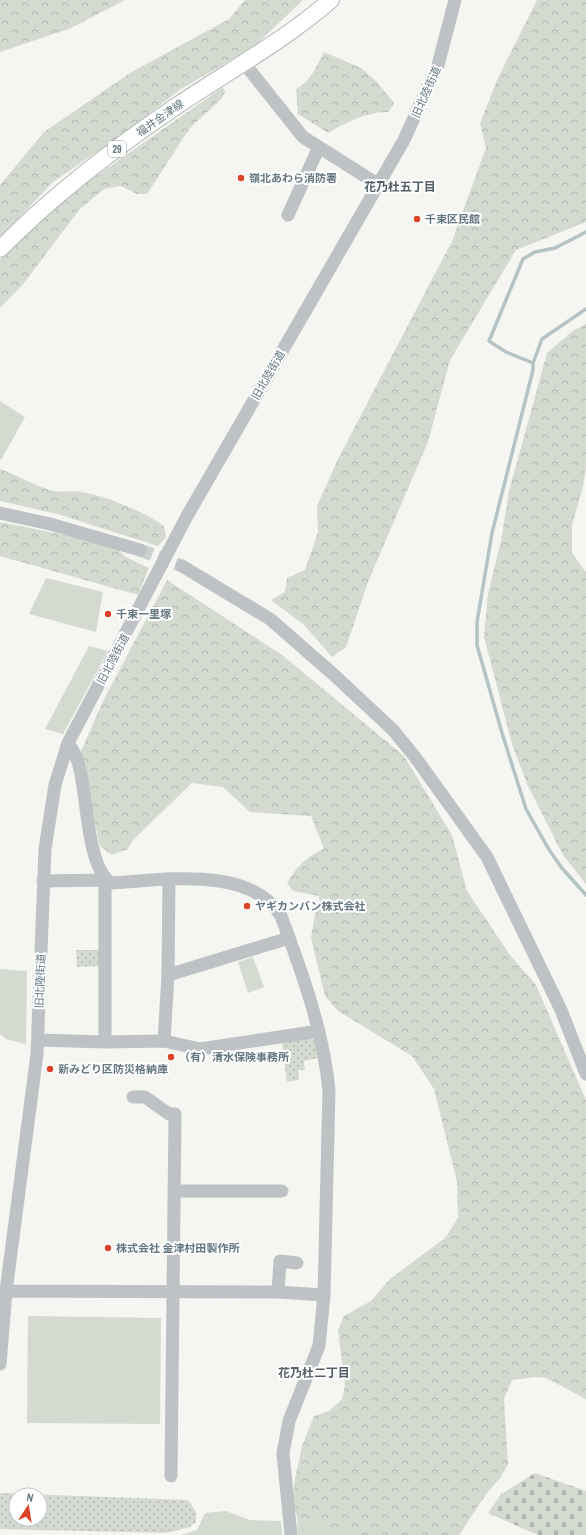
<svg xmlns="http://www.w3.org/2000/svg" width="586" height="1535" viewBox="0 0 586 1535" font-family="'Archivo Narrow','Noto Sans JP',sans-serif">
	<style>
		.grass { fill: #d5dad0 }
		.forest { fill: url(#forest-crowns) }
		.cemetery { fill: url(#cemetery-stones) }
		.garden { fill: url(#garden-dots); fill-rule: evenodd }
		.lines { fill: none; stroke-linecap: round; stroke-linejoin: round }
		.stream { stroke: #b5c3c5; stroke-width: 3.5 }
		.minor-tunnel { stroke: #cacfcf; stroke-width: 13; stroke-dasharray: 13 6; stroke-linecap: butt }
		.major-casing { stroke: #b1b6b9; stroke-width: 18 }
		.minor { stroke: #bec2c5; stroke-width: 13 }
		.major { stroke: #fff; stroke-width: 16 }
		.poi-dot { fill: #dd4329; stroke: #fff; stroke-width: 1.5 }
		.labels { text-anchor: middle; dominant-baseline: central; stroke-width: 4; stroke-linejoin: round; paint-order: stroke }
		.shield { fill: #fff; stroke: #93a0a7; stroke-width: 1 }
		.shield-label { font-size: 10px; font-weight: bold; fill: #657781 }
		.street-label { font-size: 11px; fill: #657781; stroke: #fff }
		.poi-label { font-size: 11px; font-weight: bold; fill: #657781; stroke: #fff; text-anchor: start }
		.neighbourhood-label { font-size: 12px; font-weight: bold; fill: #525f67; stroke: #fff }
	</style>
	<defs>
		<pattern id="forest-crowns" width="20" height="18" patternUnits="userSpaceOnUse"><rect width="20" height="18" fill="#d5dad0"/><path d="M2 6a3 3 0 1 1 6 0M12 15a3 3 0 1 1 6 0" fill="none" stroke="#b0b6ae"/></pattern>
		<pattern id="cemetery-stones" width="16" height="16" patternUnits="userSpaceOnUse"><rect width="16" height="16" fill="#d5dad0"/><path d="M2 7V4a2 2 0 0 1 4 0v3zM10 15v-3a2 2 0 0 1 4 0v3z" fill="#b0b6ae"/></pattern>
		<pattern id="garden-dots" width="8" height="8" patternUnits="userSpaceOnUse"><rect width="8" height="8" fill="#d5dad0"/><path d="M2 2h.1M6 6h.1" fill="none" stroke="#b0b6ae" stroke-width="1.8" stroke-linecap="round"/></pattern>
	</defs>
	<rect width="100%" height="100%" fill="#f5f5f1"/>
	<path class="grass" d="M 0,401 L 25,417 L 1,460 L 0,460 Z
		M 46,578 L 103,592 L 96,632 L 29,614 Z
		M 89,646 L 108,651 L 63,734 L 45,729 Z
		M 253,957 L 264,987 L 248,993 L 238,962 Z
		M 0,969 L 27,971 L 26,1044 L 6,1039 L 0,1034 Z
		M 28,1316 L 161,1318 L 160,1424 L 27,1423 Z
		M 226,1511 L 250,1520 L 281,1521 L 282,1535 L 181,1535 L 197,1530 L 205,1513 Z
		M 297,1516 L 321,1526 L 353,1533 L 354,1535 L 298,1535 Z"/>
	<path class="forest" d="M 0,0 L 125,0 L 71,28 L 0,52 Z
		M 245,0 L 303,0 L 255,46 L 181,89 L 123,134 L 53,182 L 0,238 L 0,185 L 44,132 L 130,73 L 229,19 Z
		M 537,0 L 586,0 L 586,222 L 516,250 L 450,360 L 428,442 L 368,582 L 346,647 L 332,657 L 304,625 L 271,600 L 285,592 L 287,578 L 305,570 L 318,532 L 317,506 L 338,459 L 452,241 L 486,148 L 480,123 L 498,78 Z
		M 324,52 L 361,68 L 377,82 L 394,103 L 389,112 C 368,111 345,123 328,133 L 298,114 L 296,89 C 311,81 316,67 324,52 Z
		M 223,87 L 225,92 L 221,99 L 190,128 L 147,194 L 137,194 L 121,186 L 104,189 L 79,210 L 24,283 L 0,308 L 0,260 L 40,221 L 86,183 Z
		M 586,324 L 586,466 L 583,487 L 572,525 L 572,553 L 586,572 L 586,884 L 563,855 L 527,784 L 512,744 L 484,637 L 488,593 L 501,541 L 509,491 L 547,353 L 574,330 Z
		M 0,469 C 18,475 35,487 54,491 C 63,493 73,490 82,492 C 108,497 143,511 164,526 L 166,537 L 158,546 L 57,514 L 0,501 Z
		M 0,522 L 70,536 L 116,547 L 124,556 L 149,568 L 138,595 L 0,556 Z
		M 167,580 L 282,655 L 404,756 L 452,835 L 467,891 L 510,955 L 536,985 L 586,1100 L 586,1399 L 546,1378 L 535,1377 L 512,1380 L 504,1399 L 508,1464 L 501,1477 L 486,1494 L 459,1535 L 354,1535 L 353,1533 L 321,1526 L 297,1516 L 292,1500 L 295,1479 L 302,1446 L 314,1416 L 329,1411 L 342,1399 L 345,1386 L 338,1330 L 344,1316 L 371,1301 L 390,1279 L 445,1238 L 458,1218 L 457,1182 L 434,1089 L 412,1056 L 338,1011 L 325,996 L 311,938 L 315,914 L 321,907 L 319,896 L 293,891 L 287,883 C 295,868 308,855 324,849 L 311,816 L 250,812 L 223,787 L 192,783 L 133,840 L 128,849 L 112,855 L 100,846 L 84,778 L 81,751 L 104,699 Z"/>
	<path class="cemetery" d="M 535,1473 L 586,1491 L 586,1535 L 538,1535 L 488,1513 L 501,1494 Z"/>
	<path class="garden" d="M 76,950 L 100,950 L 100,966 L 77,967 Z
		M 309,1038 L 315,1040 L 318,1058 L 304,1061 L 305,1070 L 298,1070 L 299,1080 L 287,1082 L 282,1043 Z
		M 0,1493 L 188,1500 L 196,1512 L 196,1522 L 190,1527 L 165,1533 L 0,1529 ZM 16,1495 L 40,1495 L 40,1519 L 16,1519 Z"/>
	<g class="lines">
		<path class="stream" d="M 586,232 L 555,248 L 535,252 L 523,259 L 489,341 L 506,352 L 533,363 L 533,370 L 492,533 L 477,622 L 477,645 L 502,733 L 526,809 L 548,848 L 561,867 L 586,895
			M 533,363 L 542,339 L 586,309"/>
		<path class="minor-tunnel" d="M 140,550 L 182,566"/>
		<defs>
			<path id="major" d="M 0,249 C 55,193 117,146 181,103 C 232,69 285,40 331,0"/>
		</defs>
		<use href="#major" class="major-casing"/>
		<path class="minor" d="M 244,63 L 303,137 L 379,185
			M 288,215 L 319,147
			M 0,513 L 50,524 L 140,550
			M 182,566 L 270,619 L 333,674 L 393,730 L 415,757 L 487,857 L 561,1010 L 586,1074
			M 68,743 C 71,748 75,753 77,759 C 88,787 85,869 112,883 C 162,880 250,865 281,916 C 302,972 323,1030 329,1090 L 324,1295 L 319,1346 L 289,1421 L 283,1453 L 291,1535
			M 43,881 L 105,880 L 105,1042
			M 168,975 L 289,938
			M 38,1040 L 105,1042 L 164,1041 L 200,1049 L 319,1031
			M 164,1041 L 168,975 L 169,880
			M 133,1097 L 145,1097 L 169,1114 L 175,1114 L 171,1476
			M 174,1191 L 282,1191
			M 6,1291 L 278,1292 L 324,1295
			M 278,1292 L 280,1261 L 297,1263
			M 0,1364 L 6,1291 L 37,1054 L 45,849 L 55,785 L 68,743 L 187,516 L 404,140 L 438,65 L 455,0"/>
		<use href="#major" class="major"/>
	</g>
	<g class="poi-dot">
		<circle cx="241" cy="178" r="4"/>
		<circle cx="417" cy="219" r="4"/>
		<circle cx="108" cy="614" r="4"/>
		<circle cx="247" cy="906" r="4"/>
		<circle cx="171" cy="1057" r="4"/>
		<circle cx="50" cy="1069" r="4"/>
		<circle cx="108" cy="1248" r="4"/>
	</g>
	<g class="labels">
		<rect class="shield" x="108" y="141" width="18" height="16" rx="3"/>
		<g class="shield-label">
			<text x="117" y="149">29</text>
		</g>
		<g class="street-label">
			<text transform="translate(426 92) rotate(-66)">旧北陸街道</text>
			<text transform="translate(160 118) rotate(-35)">福井金津線</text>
			<text transform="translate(268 375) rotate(-60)">旧北陸街道</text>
			<text transform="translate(113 659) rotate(-62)">旧北陸街道</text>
			<text transform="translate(40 981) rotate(-88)">旧北陸街道</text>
		</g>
		<g class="poi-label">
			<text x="249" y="178">嶺北あわら消防署</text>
			<text x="425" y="219">千束区民館</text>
			<text x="116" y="614">千束一里塚</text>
			<text x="255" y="906">ヤギカンバン株式会社</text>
			<text x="179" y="1057">（有）清水保険事務所</text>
			<text x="58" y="1069">新みどり区防災格納庫</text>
			<text x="116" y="1248">株式会社 金津村田製作所</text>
		</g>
		<g class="neighbourhood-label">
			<text x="400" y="187">花乃杜五丁目</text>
			<text x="314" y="1373">花乃杜二丁目</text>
		</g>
	</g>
	<g transform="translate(28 1507) rotate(12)"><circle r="19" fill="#ffffff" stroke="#c1c9cd"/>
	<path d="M0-3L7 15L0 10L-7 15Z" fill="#dd4329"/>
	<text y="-6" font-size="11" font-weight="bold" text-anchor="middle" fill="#657781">N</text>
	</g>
</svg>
